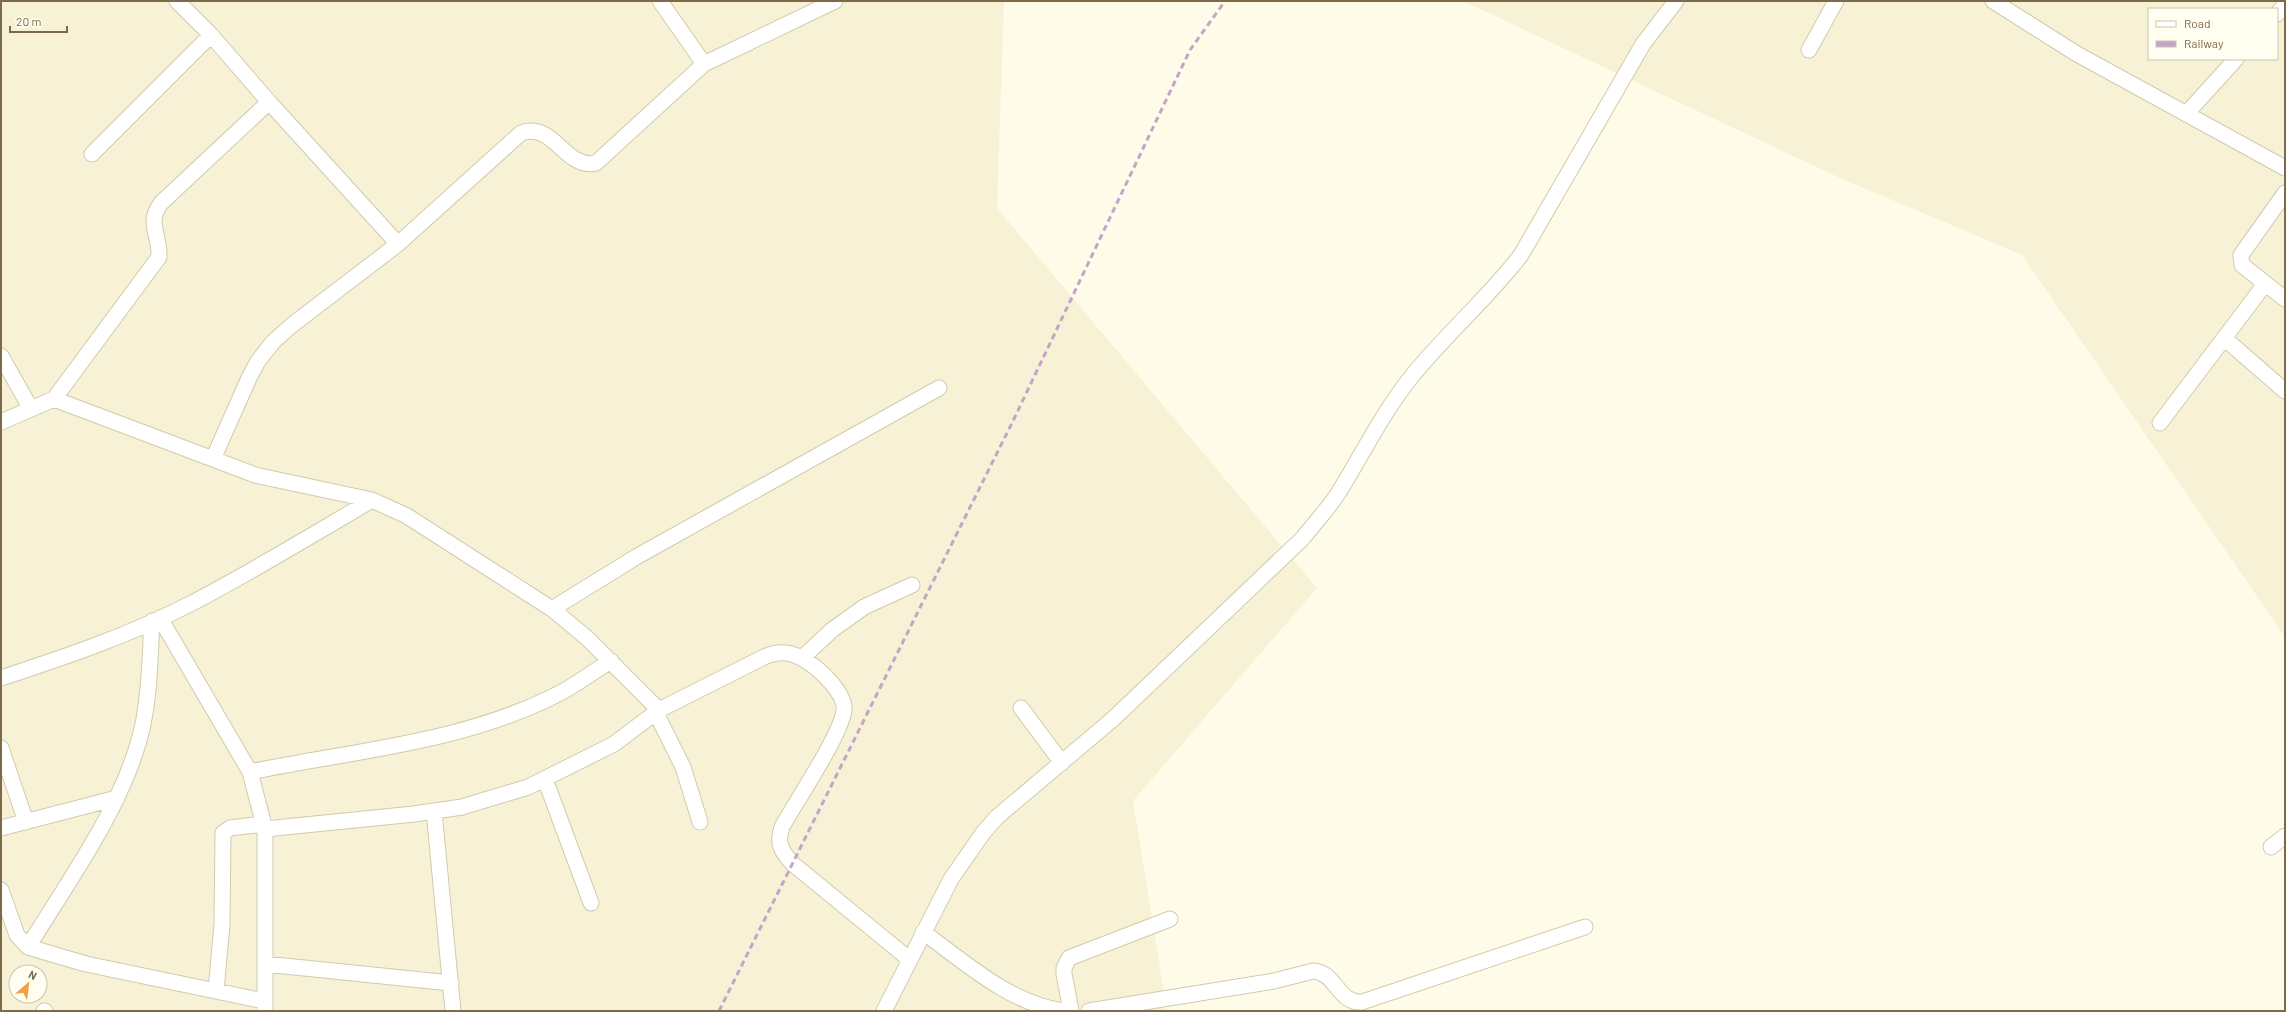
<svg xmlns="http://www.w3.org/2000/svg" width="2286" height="1012" viewBox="0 0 2286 1012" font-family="Barlow,sans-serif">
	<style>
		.residential { fill: #f7f2d6; fill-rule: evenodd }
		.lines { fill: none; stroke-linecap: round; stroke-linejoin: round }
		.street-casing { stroke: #d3c9ac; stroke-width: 17 }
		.street { stroke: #fff; stroke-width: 15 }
		.rail { stroke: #c5a4cb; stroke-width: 3; stroke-dasharray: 6 4; stroke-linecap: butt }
	</style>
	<rect width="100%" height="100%" fill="#fefce8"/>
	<path class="residential" d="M 1,1 L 1004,1 L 997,208 L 1317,588 L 1133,801 L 1167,1011 L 1,1011 ZM 16,972 L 40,972 L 40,996 L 16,996 Z
		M 1463,1 L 2285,1 L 2285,637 L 2022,255 L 1840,178 ZM 2149,9 L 2277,9 L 2277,59 L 2149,59 Z"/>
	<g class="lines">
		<defs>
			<path id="street" d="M 660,1 L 704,64 L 835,1
				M 1993,1 L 2077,54 L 2285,168
				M 2277,14 L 2285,5
				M 1809,50 L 1836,1
				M 2186,114 L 2236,59
				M 92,154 L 211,35
				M 2285,193 L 2241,255 L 2242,265 L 2285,299
				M 398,244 L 521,133 C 554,121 565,170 596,163 L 704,64
				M 2224,338 L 2285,391
				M 1,356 L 31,409
				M 54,399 L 213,459 L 249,378 L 258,361 L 273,342 L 292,325 L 398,244 L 269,102
				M 1,422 L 54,399 L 159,257 C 160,233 146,224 161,203 L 269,102 L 211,35 L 177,1
				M 2160,423 L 2265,284
				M 213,459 L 255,475 L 372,500 L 407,516 L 552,609 L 587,638 L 659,710
				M 552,609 L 636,557 L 939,388
				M 160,618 L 250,772 C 352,751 460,743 554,696 C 574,687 592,672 611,661
				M 803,657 L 832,630 L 864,607 L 912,585
				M 1,678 C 65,657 130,635 190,604 C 252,572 312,535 372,500
				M 1021,708 L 1062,763
				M 656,713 L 683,767 L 700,822
				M 1,748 L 26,822
				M 250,772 L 265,829 L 265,1009
				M 545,779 L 591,903
				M 434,811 L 453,1011
				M 1,828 L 117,798
				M 265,829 L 414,814 L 462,807 L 528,787 L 614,744 L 659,710 L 764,657 C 784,648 798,654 815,667 C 825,675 842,692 844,706 C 847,727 794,804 782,827 C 776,844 782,852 793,864 L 909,959
				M 2271,847 L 2285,836
				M 1,890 L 17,935 L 28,947 L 86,964 L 264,1001
				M 923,932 C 966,963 1009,1003 1063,1011
				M 28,947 C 69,880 127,801 143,724 C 150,690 150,655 152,621
				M 265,964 L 451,983
				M 216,991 L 222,924 L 223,833 L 230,828 L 263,824
				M 44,1011 L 45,1011
				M 884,1011 L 951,879 L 983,833 L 997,817 L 1113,719 L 1302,539 C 1314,524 1328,509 1339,492 C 1363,453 1383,412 1412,376 C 1446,334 1488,298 1521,255 L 1643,44 L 1676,1
				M 1071,1011 L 1064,974 L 1064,968 L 1069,958 L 1170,919
				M 1089,1011 L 1274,981 L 1313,971 C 1336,972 1338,1004 1362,1002 L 1585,927"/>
		</defs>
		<use href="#street" class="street-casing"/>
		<use href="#street" class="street"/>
		<path class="rail" d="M 719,1011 L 1012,423 L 1190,50 L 1225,1"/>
	</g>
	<rect width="2286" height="1012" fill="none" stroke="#7c6a48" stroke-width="4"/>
	<rect x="2148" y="8" width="130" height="52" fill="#fffef1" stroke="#cbc3ad"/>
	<rect x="2156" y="21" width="20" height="6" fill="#ffffff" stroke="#cbc3ad"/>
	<text x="2184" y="28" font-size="12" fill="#7c6a48">Road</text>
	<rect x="2156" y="41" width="20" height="6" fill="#c5a4cb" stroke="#cbc3ad"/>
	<text x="2184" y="48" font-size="12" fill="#7c6a48">Railway</text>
	<g transform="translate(28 984) rotate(28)"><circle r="19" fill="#fffef1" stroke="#cbc3ad"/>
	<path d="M0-3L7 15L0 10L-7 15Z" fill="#f39f42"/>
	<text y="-6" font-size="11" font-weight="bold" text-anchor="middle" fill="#7c6a48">N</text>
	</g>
	<path d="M10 26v6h57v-6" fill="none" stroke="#7c6a48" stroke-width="2"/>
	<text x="16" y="26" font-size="12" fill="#7c6a48" stroke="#fffef1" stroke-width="3" paint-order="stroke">20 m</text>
</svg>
